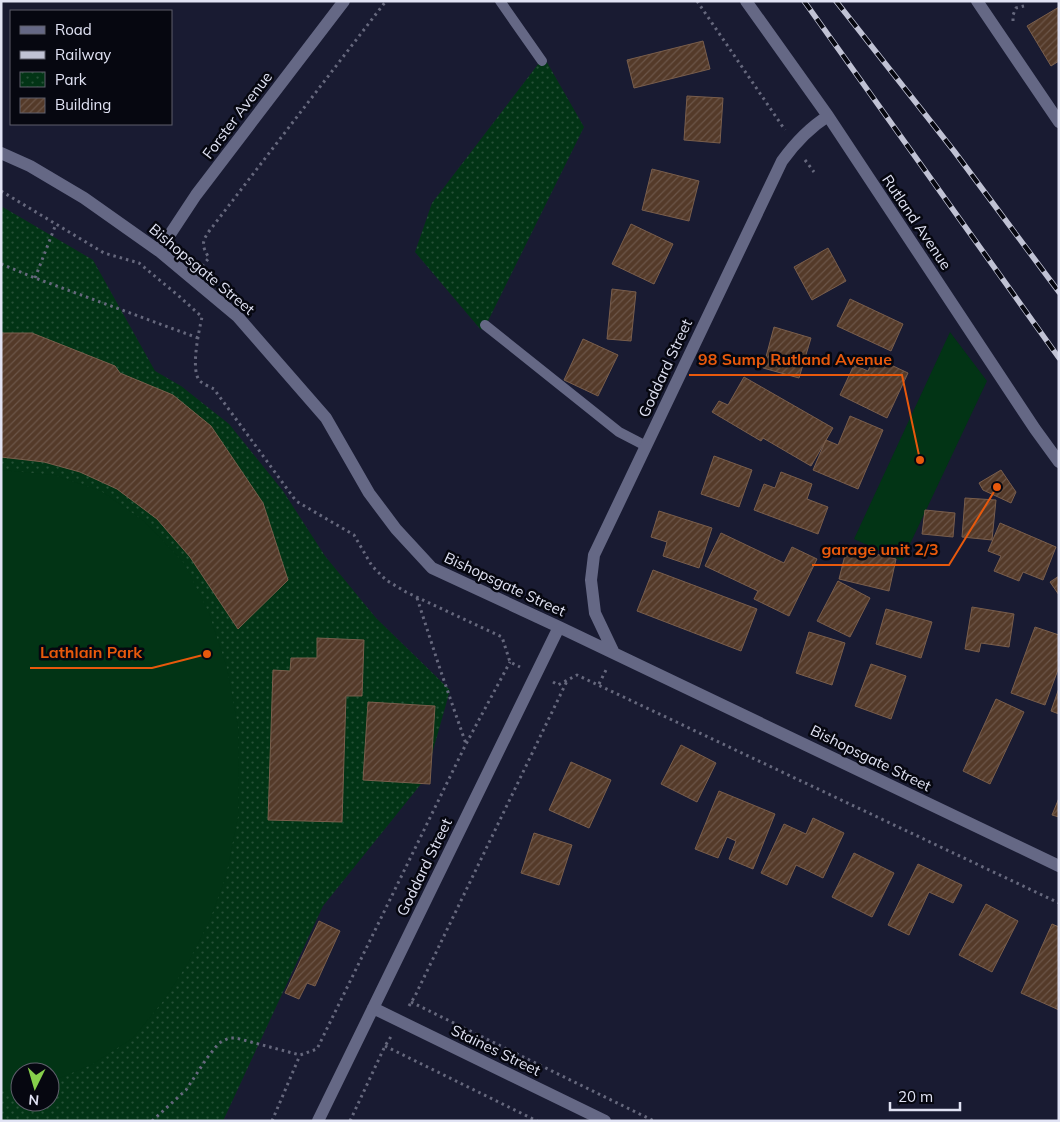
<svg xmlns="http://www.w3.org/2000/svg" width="1060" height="1122" viewBox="0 0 1060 1122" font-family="Mulish,sans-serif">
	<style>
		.park { fill: url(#park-dots); fill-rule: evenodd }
		.garden { fill: #023415 }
		.building { fill: url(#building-hatch); stroke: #795e4c }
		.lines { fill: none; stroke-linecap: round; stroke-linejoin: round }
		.path { stroke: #66687d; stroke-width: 3; stroke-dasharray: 2.5 4; stroke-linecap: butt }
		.lane { stroke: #656885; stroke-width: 10 }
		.street { stroke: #656885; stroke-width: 12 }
		.rail-casing { stroke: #c0c2d4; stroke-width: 5.5 }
		.rail { stroke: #060710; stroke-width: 4; stroke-dasharray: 11; stroke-linecap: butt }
		.labels { text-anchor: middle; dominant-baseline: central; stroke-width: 5; stroke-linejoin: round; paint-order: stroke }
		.street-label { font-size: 15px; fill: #e1e3f4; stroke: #060710 }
		.leader { fill: none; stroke: #e8590c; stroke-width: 2 }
		.callout-dot { fill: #e8590c; stroke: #060710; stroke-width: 2 }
		.callout-label { font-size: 16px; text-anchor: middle; font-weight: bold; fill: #e8590c; stroke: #060710; stroke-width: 5; stroke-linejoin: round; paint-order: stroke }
	</style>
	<defs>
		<pattern id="park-dots" width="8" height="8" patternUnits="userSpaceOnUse" patternTransform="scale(1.25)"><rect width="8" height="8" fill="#023415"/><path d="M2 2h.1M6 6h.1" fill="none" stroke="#275138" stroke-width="1.8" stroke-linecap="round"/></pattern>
		<pattern id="building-hatch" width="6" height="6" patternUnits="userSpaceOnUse" patternTransform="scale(1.25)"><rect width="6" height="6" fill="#543a29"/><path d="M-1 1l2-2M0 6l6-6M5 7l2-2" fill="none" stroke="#6c5649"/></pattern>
	</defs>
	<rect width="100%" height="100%" fill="#191b32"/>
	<path class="park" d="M 545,59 L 584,127 L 488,321 L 481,330 L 415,252 L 432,203 L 539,63 Z
		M 1,206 L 93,260 L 155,371 L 181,386 L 229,424 L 283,491 L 325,556 L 376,618 L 450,690 L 425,779 L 323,906 L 223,1121 L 1,1121 ZM 20,1072 L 50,1072 L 50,1102 L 20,1102 Z"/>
	<path class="garden" d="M 950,332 L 987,381 L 902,561 L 854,539 Z
		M 1,470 L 54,475 L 101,491 L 144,521 L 184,563 L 209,613 L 227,668 L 238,727 L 239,771 L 238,817 L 226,876 L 210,920 L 188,963 L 164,1000 L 133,1038 L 91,1065 L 50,1082 L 50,1072 L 20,1072 L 20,1088 L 1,1091 Z"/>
	<path class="building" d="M 1059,7 L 1059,61 L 1051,66 L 1027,26 Z
		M 703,41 L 710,69 L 634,88 L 627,60 Z
		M 687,96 L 723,98 L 720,143 L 684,140 Z
		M 652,169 L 699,181 L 689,221 L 642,210 Z
		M 631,224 L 673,244 L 654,284 L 612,264 Z
		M 828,248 L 846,281 L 812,300 L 794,267 Z
		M 612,289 L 636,292 L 631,341 L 607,339 Z
		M 850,299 L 903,324 L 891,351 L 837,326 Z
		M 774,327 L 811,338 L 799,378 L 763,368 Z
		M 1,333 L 32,333 L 115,366 L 120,373 L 173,395 L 211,426 L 263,503 L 288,580 L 238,629 L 190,557 L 157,519 L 117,489 L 80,472 L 44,462 L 1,457 Z
		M 583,339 L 618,355 L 598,396 L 564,380 Z
		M 874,357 L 908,373 L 887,418 L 840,395 L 854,365 L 868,371 Z
		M 744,377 L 833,428 L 811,466 L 763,438 L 761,441 L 712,412 L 719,401 L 728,405 Z
		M 850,416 L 883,430 L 858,489 L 813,470 L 826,440 L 838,445 Z
		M 714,456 L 752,470 L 739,507 L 701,494 Z
		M 1001,470 L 1016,492 L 1011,503 L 983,490 L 979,483 Z
		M 781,472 L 812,484 L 807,499 L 828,507 L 818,534 L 754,510 L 764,484 L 775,488 Z
		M 965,498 L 996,500 L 992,540 L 962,537 Z
		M 925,510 L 955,513 L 953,537 L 922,534 Z
		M 659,511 L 712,528 L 699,568 L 663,556 L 667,542 L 651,537 Z
		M 1000,523 L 1056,547 L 1043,580 L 1023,572 L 1019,581 L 994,571 L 1001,556 L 988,551 Z
		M 721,533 L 784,563 L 792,547 L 817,559 L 789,616 L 754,599 L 758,591 L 705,566 Z
		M 847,547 L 896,559 L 889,591 L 839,579 Z
		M 653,570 L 757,609 L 741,651 L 637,611 Z
		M 1059,576 L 1059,595 L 1050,582 Z
		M 838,581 L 870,598 L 850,637 L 817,621 Z
		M 972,607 L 1014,614 L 1009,647 L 981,643 L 979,652 L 965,649 Z
		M 886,609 L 932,622 L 921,658 L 876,644 Z
		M 1035,627 L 1059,635 L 1059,667 L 1045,705 L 1011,693 Z
		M 809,632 L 845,643 L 832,685 L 796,673 Z
		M 317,638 L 364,640 L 362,696 L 346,696 L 342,822 L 268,820 L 273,670 L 290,671 L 291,658 L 317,658 Z
		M 871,664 L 906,676 L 891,719 L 855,706 Z
		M 1059,688 L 1059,714 L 1051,711 Z
		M 996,699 L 1024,712 L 990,784 L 963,771 Z
		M 368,702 L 435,706 L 430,784 L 363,780 Z
		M 681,745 L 716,763 L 697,802 L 661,784 Z
		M 571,762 L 611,780 L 589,828 L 549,810 Z
		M 719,791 L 775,814 L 753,869 L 729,859 L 736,841 L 727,837 L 718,858 L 695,849 Z
		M 1059,798 L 1059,817 L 1052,815 Z
		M 813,818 L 844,833 L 823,878 L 796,865 L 787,885 L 761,873 L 784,824 L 806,834 Z
		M 534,833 L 572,845 L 559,885 L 521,873 Z
		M 854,853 L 894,873 L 872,917 L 832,897 Z
		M 918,864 L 962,885 L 953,903 L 929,892 L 909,935 L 888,925 Z
		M 986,904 L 1018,921 L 992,972 L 959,955 Z
		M 319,921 L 340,931 L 315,986 L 307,983 L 299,999 L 285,993 Z
		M 1052,924 L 1059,927 L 1059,1010 L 1021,993 Z"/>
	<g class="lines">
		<path class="path" d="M 697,1 L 785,130
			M 1013,21 L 1013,15 L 1016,8 L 1024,6
			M 805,160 L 814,172
			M 1,191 L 104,253 L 139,263 L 180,297 L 202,317 C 199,331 190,371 200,381 C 203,384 210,387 214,389 L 296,501 L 354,535 L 372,566 L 386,580 L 406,592 L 502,637 L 510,662 L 520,667
			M 1,264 L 35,278 L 198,338
			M 202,266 L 209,258 C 202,246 201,242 210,230 L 386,1
			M 35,278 L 56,224
			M 417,598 L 440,669 L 466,744
			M 553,682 L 558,685 L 577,675 L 1059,903
			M 599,684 L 607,668
			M 411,1002 L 654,1121
			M 409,1006 L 415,996 L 567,681
			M 385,1046 L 537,1121
			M 152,1121 L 186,1090 L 207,1058 L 219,1043 L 229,1038 L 236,1038 L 300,1055 L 317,1049 L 466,744 L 510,662
			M 272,1121 L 300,1055
			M 350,1121 L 385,1046 L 392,1035"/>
		<path class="lane" d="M 500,1 L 542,61
			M 485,325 L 619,432 L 646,446"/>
		<path class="street" d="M 746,1 L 828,116 L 1035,429 L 1059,462
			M 977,1 L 1059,122
			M 1,153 L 30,166 L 84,198 L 159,251 L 238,317 L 326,418 L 369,493 L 396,529 L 432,568 L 559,627 L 1059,866
			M 159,251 L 196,195 L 344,1
			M 614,653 L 595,613 L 591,580 L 594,555 L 782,161 C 795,143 809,128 828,116
			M 373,1008 L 605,1121
			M 318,1121 L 559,627"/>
		<defs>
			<path id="rail" d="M 804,1 L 1059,358
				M 836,1 L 954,151 L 1059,292"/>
		</defs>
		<use href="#rail" class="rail-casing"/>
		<use href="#rail" class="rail"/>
	</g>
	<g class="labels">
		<g class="street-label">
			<text transform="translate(237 115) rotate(-53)">Forster Avenue</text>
			<text transform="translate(917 222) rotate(56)">Rutland Avenue</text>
			<text transform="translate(202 269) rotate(40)">Bishopsgate Street</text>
			<text transform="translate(665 368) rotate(-65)">Goddard Street</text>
			<text transform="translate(505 584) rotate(25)">Bishopsgate Street</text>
			<text transform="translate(871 758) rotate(26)">Bishopsgate Street</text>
			<text transform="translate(424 867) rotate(-64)">Goddard Street</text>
			<text transform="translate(496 1050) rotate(26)">Staines Street</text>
		</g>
	</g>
	<path class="leader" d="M920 460L902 375H689M997 487L949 565H812M207 654L152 668H30"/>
	<g class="callout-dot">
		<circle cx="920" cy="460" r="5"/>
		<circle cx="997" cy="487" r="5"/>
		<circle cx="207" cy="654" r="5"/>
	</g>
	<g class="callout-label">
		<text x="795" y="365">98 Sump Rutland Avenue</text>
		<text x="880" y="555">garage unit 2/3</text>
		<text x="91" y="658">Lathlain Park</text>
	</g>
	<rect width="1060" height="1122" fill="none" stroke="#e1e3f4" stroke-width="5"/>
	<rect x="10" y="10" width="162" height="115" fill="#060710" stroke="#5e5f6b"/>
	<rect x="20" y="26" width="25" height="8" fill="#656885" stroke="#5e5f6b"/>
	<text x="55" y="35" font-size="15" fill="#e1e3f4">Road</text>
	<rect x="20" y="51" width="25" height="8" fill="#c0c2d4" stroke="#5e5f6b"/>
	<text x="55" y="60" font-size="15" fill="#e1e3f4">Railway</text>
	<rect x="20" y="72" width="25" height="15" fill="url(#park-dots)" stroke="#5e5f6b"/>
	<text x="55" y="85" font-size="15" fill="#e1e3f4">Park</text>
	<rect x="20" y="98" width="25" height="15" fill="url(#building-hatch)" stroke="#5e5f6b"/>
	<text x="55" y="110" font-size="15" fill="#e1e3f4">Building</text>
	<g transform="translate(35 1087) rotate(185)"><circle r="24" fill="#060710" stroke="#5e5f6b"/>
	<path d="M0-4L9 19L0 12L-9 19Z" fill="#87cf4b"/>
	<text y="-8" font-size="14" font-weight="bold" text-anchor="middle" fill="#e1e3f4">N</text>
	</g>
	<path d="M890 1102v8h70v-8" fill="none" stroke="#e1e3f4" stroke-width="2.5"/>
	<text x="898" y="1102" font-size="15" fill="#e1e3f4" stroke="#060710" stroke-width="4" paint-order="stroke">20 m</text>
</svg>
